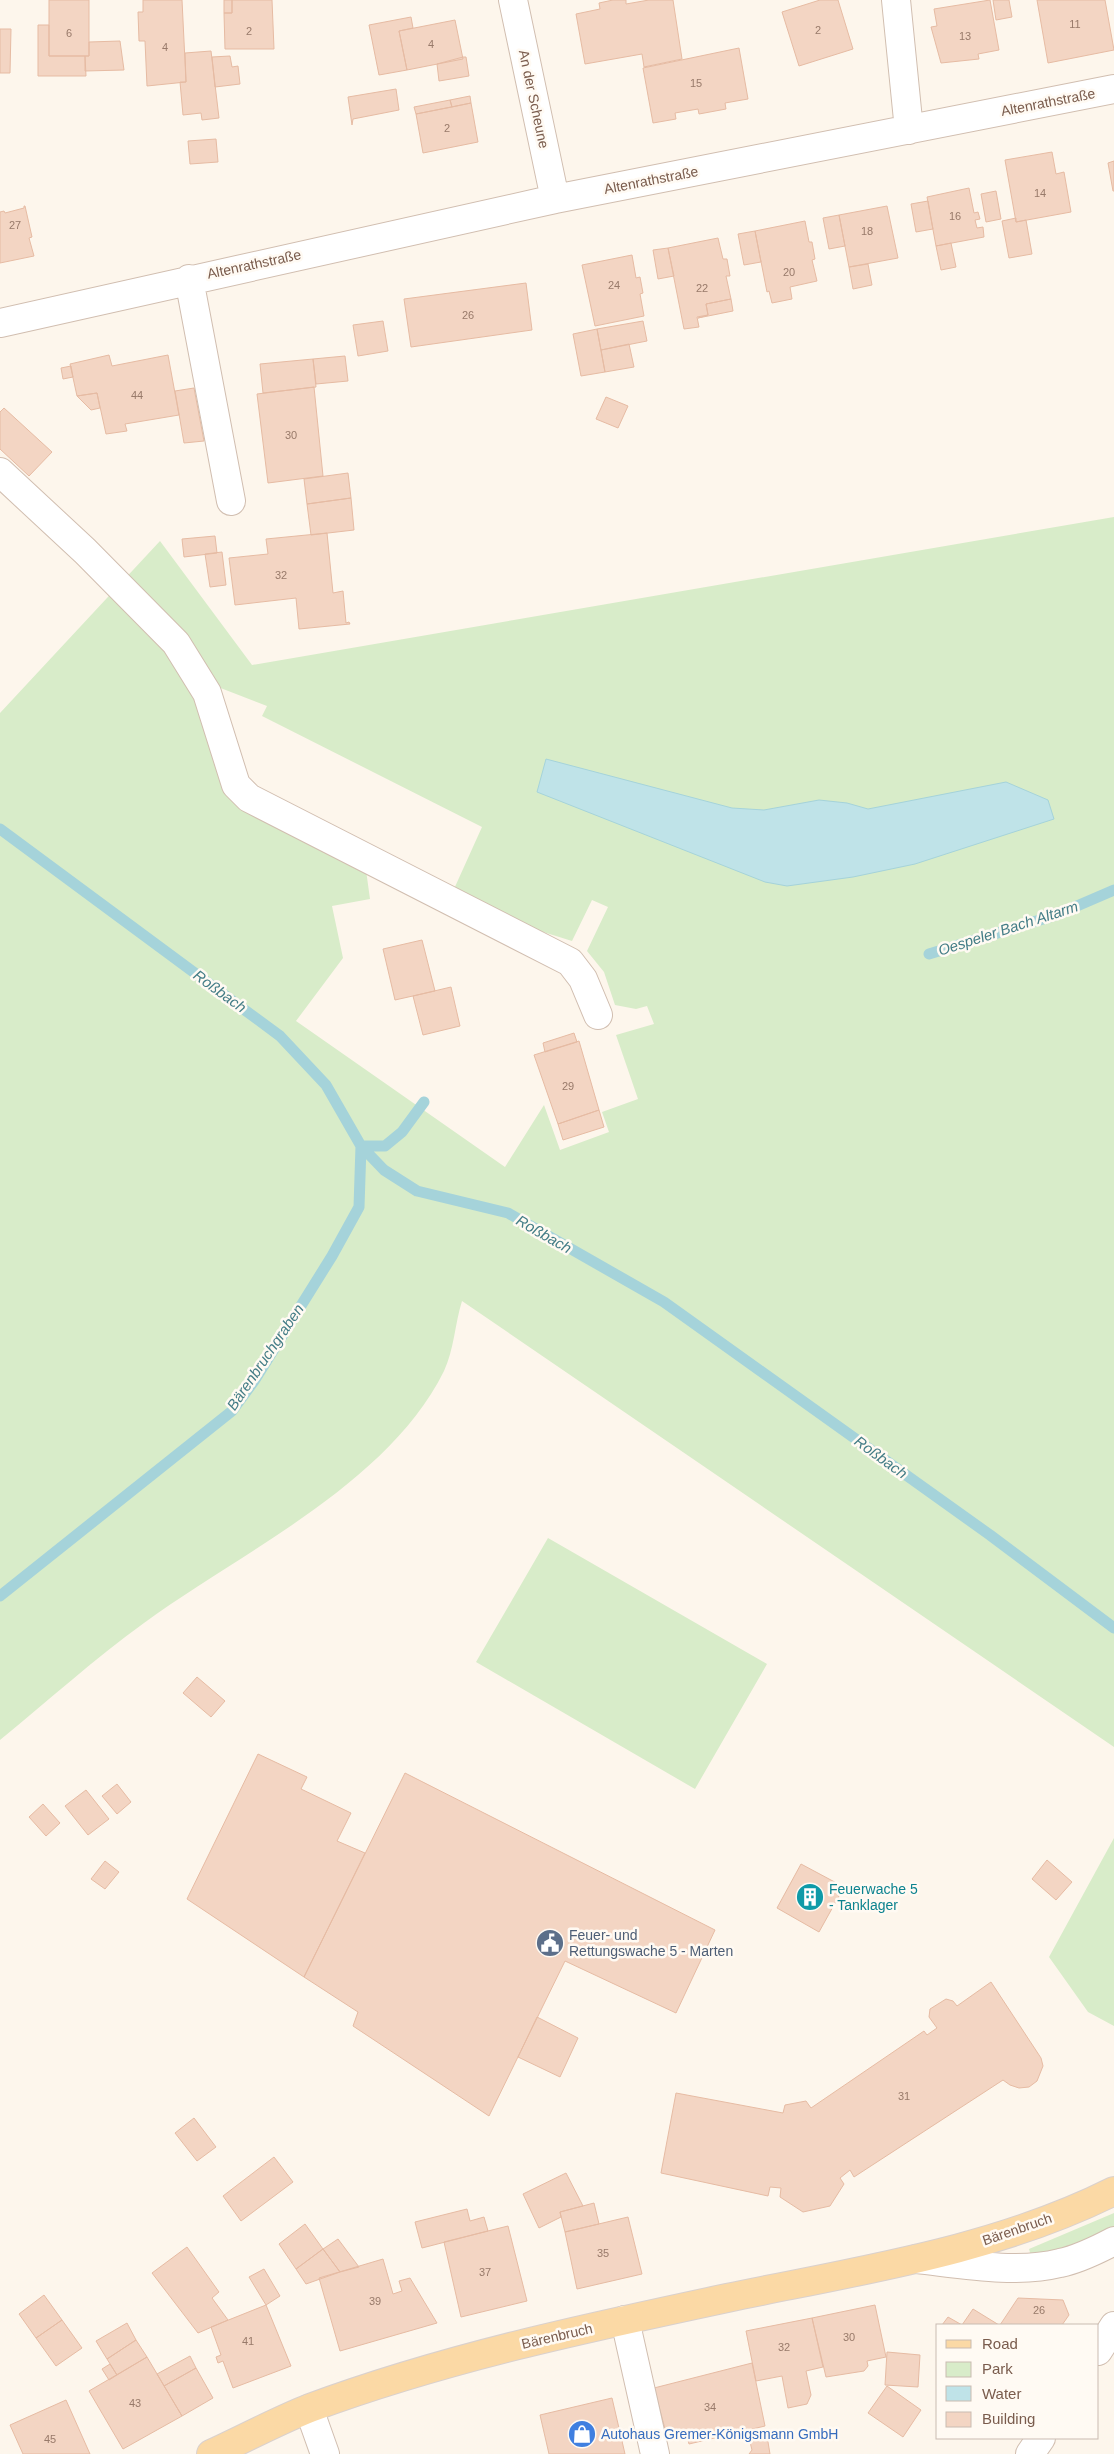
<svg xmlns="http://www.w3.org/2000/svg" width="1114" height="2454" viewBox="0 0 1114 2454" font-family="Arial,sans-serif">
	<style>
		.green { fill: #d8ecc9; fill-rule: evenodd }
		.water { fill: #bfe3e8; stroke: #a5d3da }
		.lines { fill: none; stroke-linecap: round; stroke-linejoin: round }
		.stream { stroke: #a5d3da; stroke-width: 11 }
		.building { fill: #f3d5c3; stroke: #e6bba3 }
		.minor-casing { stroke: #d1beb0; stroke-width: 30 }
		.major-casing { stroke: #dad1cd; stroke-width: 30 }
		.minor { stroke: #fff; stroke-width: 28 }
		.major { stroke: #fbd9a5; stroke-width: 28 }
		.labels { text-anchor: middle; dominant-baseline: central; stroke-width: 5; stroke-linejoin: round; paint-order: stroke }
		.number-label { font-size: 11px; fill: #987a6a }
		.street-label { font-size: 14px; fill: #7a5c4d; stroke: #fffaf3 }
		.culture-label { font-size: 14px; fill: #0d838f; stroke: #fffaf3; text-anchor: start }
		.service-label { font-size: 14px; fill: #4e5e75; stroke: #fffaf3; text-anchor: start }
		.shop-label { font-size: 14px; fill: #366cbe; stroke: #fffaf3; text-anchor: start }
		.water-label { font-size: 15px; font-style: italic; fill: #437c86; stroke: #fffaf3 }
	</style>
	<rect width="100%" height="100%" fill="#fdf6ec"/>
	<path class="green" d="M 1114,517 L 1114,1747 L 462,1301 C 455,1323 454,1350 444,1371 C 388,1484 243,1551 144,1623 C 94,1659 48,1701 0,1740 L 0,713 L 160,541 L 252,665 ZM 187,675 L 267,706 L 262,716 L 482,827 L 454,889 L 524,926 L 572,941 L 592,900 L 608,907 L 587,951 L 604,972 L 615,1005 L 636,1009 L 647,1006 L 654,1024 L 616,1035 L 638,1099 L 602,1112 L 609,1132 L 560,1150 L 544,1105 L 505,1167 L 296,1021 L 343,958 L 332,906 L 370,899 L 366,870 L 223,784 L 196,693 Z
		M 548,1538 L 767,1664 L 695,1789 L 476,1662 Z
		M 1114,1838 L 1114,2026 L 1088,2012 L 1049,1957 Z
		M 1114,2213 L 1114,2230 L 1093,2241 L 1031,2256 L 1029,2249 Z"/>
	<path class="water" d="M 546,759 L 732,808 L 764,810 L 819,800 L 847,803 L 868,809 L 1006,782 L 1048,800 L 1054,819 L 915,864 L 853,877 L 787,886 L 765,882 L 537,792 Z"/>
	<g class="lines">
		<path class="stream" d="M 0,829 L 280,1036 L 326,1085 L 361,1146 L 384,1170 L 417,1191 L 508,1213 L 664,1302 L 990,1535 L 1114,1628
			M 929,954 L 1056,915 L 1114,890
			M 361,1146 L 385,1146 L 402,1132 L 424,1102
			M 0,1596 L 232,1411 L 254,1381 L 332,1256 L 359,1207 L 361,1146"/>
	</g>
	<path class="building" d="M 49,0 L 89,0 L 89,56 L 49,56 Z
		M 143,0 L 182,0 L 186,82 L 147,86 L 145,41 L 139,41 L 138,12 L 143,12 Z
		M 224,0 L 232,0 L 232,13 L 224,13 Z
		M 232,0 L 272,0 L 274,49 L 225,49 L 224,13 L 232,13 Z
		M 613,0 L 626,0 L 626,4 L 649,0 L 673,0 L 682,59 L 644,67 L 642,54 L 585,64 L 576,14 L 600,9 L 599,3 Z
		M 820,0 L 838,0 L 853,49 L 799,66 L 782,12 Z
		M 990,0 L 999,50 L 978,54 L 979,59 L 941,63 L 931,27 L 937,26 L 934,9 Z
		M 993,0 L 1009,0 L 1012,17 L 996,20 Z
		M 1037,0 L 1105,0 L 1114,50 L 1048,63 Z
		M 411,17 L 413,28 L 399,31 L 407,70 L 379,75 L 369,25 Z
		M 455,20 L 463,59 L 407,70 L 399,31 Z
		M 38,25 L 49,25 L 49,56 L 85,56 L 86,76 L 38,76 Z
		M 0,29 L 11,29 L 10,73 L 0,73 Z
		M 120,41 L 124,70 L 85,71 L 85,56 L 89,56 L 89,42 Z
		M 739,48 L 748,99 L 725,103 L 726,109 L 699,114 L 698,109 L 675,113 L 676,119 L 653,123 L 643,68 Z
		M 211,51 L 219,118 L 202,120 L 201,113 L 183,115 L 180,82 L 186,82 L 185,53 Z
		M 230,56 L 232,67 L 238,66 L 240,84 L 215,87 L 212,57 Z
		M 463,57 L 466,57 L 469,76 L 439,81 L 437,64 Z
		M 396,89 L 399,110 L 353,119 L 352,125 L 348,97 Z
		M 470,96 L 471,103 L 452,107 L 450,100 Z
		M 450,100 L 452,107 L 416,114 L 414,107 Z
		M 471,103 L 478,142 L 423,153 L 416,114 Z
		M 216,139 L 218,162 L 190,164 L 188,141 Z
		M 1052,152 L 1056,174 L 1064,172 L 1071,212 L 1016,222 L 1005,160 Z
		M 1114,161 L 1114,191 L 1113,191 L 1108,163 Z
		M 969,188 L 974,213 L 978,212 L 980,219 L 975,220 L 977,228 L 983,227 L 984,237 L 936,246 L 927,197 Z
		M 996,191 L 1001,219 L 986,222 L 981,194 Z
		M 928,201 L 933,229 L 916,232 L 911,204 Z
		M 24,206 L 25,206 L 32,237 L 29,238 L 34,256 L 0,263 L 0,212 L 4,211 L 5,213 L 24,208 Z
		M 887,206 L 898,258 L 849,267 L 839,215 Z
		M 839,215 L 845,246 L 829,249 L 823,218 Z
		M 1016,218 L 1016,222 L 1026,220 L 1032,254 L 1009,258 L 1002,221 Z
		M 805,221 L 809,242 L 812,242 L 815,259 L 812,260 L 817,281 L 790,287 L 792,299 L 772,303 L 769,291 L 767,292 L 755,231 Z
		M 755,231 L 761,262 L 744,265 L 738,234 Z
		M 718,238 L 723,259 L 727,259 L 730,276 L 726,276 L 731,299 L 706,304 L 708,315 L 697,317 L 699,327 L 684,329 L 668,248 Z
		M 951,243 L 956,267 L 941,270 L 936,246 Z
		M 668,248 L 674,276 L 658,279 L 653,250 Z
		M 632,255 L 636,278 L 640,277 L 643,293 L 640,294 L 644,316 L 595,326 L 582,265 Z
		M 868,264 L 872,285 L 853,289 L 849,267 Z
		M 526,283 L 532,330 L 411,347 L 404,299 Z
		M 731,299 L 733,311 L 698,318 L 708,315 L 706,304 Z
		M 383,321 L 388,351 L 358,356 L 353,325 Z
		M 643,321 L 647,341 L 601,350 L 597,329 Z
		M 597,329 L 605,372 L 581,376 L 573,334 Z
		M 629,344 L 634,367 L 605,372 L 601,350 Z
		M 109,355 L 112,366 L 168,355 L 179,415 L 125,424 L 127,431 L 106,434 L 97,393 L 77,396 L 70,364 Z
		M 345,356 L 348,381 L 316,384 L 313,359 Z
		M 313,359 L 316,387 L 263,393 L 260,364 Z
		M 71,366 L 73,377 L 63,379 L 61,368 Z
		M 314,387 L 323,476 L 268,483 L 257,394 Z
		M 194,388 L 204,441 L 184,443 L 175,391 Z
		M 97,393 L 100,408 L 91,410 L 77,396 Z
		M 606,397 L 628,406 L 618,428 L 596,419 Z
		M 4,408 L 52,452 L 29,476 L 0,449 L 0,412 Z
		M 348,473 L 351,498 L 307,504 L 304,479 Z
		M 351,498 L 354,530 L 311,535 L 307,504 Z
		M 327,533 L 333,593 L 343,591 L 346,623 L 349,622 L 350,624 L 299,629 L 296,598 L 235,605 L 229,558 L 268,554 L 266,539 Z
		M 215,536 L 217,553 L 184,557 L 182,539 Z
		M 222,552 L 226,585 L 210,587 L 205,554 Z
		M 422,940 L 435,991 L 395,1000 L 383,949 Z
		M 451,987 L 460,1026 L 423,1035 L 413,996 Z
		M 574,1033 L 577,1042 L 545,1052 L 543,1043 Z
		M 579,1041 L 599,1110 L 558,1124 L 534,1055 Z
		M 599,1110 L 604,1127 L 563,1140 L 558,1124 Z
		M 197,1677 L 225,1701 L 211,1717 L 183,1693 Z
		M 258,1754 L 307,1777 L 301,1789 L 351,1813 L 337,1841 L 365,1853 L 304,1977 L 187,1899 Z
		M 405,1773 L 715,1930 L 676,2013 L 565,1961 L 489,2116 L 353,2026 L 358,2012 L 304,1977 Z
		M 117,1784 L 131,1802 L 117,1814 L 102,1796 Z
		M 86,1790 L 109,1819 L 88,1835 L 65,1806 Z
		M 43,1804 L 60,1823 L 46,1836 L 29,1817 Z
		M 1047,1860 L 1072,1882 L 1056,1900 L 1032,1879 Z
		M 105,1861 L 119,1872 L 105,1889 L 91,1879 Z
		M 801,1864 L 844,1887 L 819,1932 L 777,1908 Z
		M 991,1982 L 1041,2058 L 1043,2066 L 1037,2081 L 1029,2087 L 1019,2088 L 1010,2085 L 1003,2080 L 854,2177 L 850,2170 L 840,2178 L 844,2184 L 830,2206 L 803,2212 L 780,2197 L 781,2188 L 770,2187 L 768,2196 L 661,2173 L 676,2093 L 783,2113 L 785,2105 L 806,2101 L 811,2108 L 924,2031 L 927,2035 L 937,2028 L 929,2017 L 930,2009 L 946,1999 L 953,2001 L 957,2006 Z
		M 537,2017 L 578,2038 L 560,2077 L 518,2057 Z
		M 194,2118 L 216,2147 L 197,2161 L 175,2133 Z
		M 274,2157 L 293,2182 L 241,2221 L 223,2196 Z
		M 566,2173 L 583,2206 L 560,2212 L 561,2217 L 539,2228 L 523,2194 Z
		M 594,2203 L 599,2224 L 565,2232 L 560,2212 Z
		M 467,2209 L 470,2221 L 484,2217 L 488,2231 L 422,2248 L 415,2222 Z
		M 628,2217 L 642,2274 L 577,2289 L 565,2232 Z
		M 305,2224 L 323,2249 L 296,2269 L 279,2244 Z
		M 508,2226 L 527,2301 L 461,2317 L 444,2242 Z
		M 338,2239 L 359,2267 L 340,2272 L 323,2249 Z
		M 187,2247 L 219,2292 L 212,2298 L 228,2320 L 198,2333 L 152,2273 Z
		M 323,2249 L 340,2272 L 306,2284 L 296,2269 Z
		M 383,2259 L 393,2294 L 402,2291 L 399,2281 L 410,2278 L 437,2323 L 340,2351 L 319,2278 Z
		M 264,2269 L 280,2296 L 266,2305 L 249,2277 Z
		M 44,2295 L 62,2320 L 36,2338 L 19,2314 Z
		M 1018,2298 L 1063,2300 L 1069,2315 L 1062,2325 L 1000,2325 Z
		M 266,2305 L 291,2366 L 233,2388 L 223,2361 L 218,2363 L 216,2357 L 221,2355 L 211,2327 Z
		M 875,2305 L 886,2357 L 867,2361 L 868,2366 L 864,2371 L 826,2377 L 812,2318 Z
		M 973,2309 L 999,2325 L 962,2325 Z
		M 948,2317 L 962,2325 L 942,2325 Z
		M 812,2318 L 823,2367 L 806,2371 L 811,2395 L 807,2404 L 788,2408 L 782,2376 L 756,2381 L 746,2331 Z
		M 62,2320 L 82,2348 L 56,2366 L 36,2338 Z
		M 127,2323 L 136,2340 L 107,2359 L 96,2341 Z
		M 136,2340 L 147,2357 L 117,2375 L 107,2359 Z
		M 887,2352 L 920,2355 L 918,2387 L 885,2385 Z
		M 190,2356 L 196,2368 L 164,2386 L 157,2374 Z
		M 147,2357 L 182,2416 L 123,2449 L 89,2391 Z
		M 752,2363 L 765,2426 L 689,2444 L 687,2436 L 668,2440 L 654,2388 Z
		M 110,2364 L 117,2375 L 109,2380 L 102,2369 Z
		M 196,2368 L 213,2398 L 182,2416 L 164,2386 Z
		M 887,2386 L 921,2410 L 903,2437 L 868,2413 Z
		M 612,2398 L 625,2454 L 549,2454 L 540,2415 Z
		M 66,2400 L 90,2454 L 23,2454 L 10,2425 Z
		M 766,2430 L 770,2454 L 749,2454 L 752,2450 L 748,2434 Z"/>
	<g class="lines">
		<defs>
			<path id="minor" d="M 513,0 L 555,199
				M 896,0 L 909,130
				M 189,279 L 231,501
				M 0,323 L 555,199 L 1114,89
				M 0,472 L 85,551 L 176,643 L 207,693 L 236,785 L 249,798 L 570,962 L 583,979 L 598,1015
				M 917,2259 C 962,2264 1016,2274 1060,2263 C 1079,2259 1097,2250 1114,2241
				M 625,2320 L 655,2454
				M 1098,2351 L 1114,2326
				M 309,2409 L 325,2454
				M 1030,2454 L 1041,2438"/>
			<path id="major" d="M 211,2454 C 244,2439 277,2421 310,2408 C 445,2358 586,2328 727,2298 C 856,2271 995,2251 1114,2191"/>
		</defs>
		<use href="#minor" class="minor-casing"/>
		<use href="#major" class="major-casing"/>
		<use href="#minor" class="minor"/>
		<use href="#major" class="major"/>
	</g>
	<defs>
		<symbol id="building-disc" viewBox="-11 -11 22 22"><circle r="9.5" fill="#0f9aa8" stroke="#fffaf3"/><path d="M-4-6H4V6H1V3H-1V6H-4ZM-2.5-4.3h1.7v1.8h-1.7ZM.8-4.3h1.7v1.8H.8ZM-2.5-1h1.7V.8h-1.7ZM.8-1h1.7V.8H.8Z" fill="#fff"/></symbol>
		<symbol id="civic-disc" viewBox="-11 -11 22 22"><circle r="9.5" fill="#5c6f8a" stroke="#fffaf3"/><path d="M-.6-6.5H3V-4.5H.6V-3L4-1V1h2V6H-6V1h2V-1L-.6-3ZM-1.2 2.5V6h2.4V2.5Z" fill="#fff"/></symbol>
		<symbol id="shop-disc" viewBox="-11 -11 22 22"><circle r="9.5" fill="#3f7fe0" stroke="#fffaf3"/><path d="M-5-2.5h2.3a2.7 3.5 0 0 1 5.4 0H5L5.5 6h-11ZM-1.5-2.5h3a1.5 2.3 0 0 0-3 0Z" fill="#fff"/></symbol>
	</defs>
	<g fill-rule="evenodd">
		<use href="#building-disc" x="794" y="1881" width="32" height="32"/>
		<use href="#civic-disc" x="534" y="1927" width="32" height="32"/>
		<use href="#shop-disc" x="566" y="2418" width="32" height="32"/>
	</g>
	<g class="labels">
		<g class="number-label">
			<text x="1075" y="24">11</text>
			<text x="818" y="30">2</text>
			<text x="249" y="31">2</text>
			<text x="69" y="33">6</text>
			<text x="965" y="36">13</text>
			<text x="431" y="44">4</text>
			<text x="165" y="47">4</text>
			<text x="696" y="83">15</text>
			<text x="447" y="128">2</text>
			<text x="1040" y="193">14</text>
			<text x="955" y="216">16</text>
			<text x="15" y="225">27</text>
			<text x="867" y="231">18</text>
			<text x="789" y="272">20</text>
			<text x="614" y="285">24</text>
			<text x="702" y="288">22</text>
			<text x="468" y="315">26</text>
			<text x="137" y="395">44</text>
			<text x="291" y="435">30</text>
			<text x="281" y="575">32</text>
			<text x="568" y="1086">29</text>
			<text x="904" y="2096">31</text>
			<text x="603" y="2253">35</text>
			<text x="485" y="2272">37</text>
			<text x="375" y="2301">39</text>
			<text x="1039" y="2310">26</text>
			<text x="849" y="2337">30</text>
			<text x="248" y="2341">41</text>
			<text x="784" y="2347">32</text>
			<text x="135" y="2403">43</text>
			<text x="710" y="2407">34</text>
			<text x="50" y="2439">45</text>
		</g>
		<g class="street-label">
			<text transform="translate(534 99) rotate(78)">An der Scheune</text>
			<text transform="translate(1048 102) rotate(-11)">Altenrathstraße</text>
			<text transform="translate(651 180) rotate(-11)">Altenrathstraße</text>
			<text transform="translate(254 264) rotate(-12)">Altenrathstraße</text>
			<text transform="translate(1017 2229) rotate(-19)">Bärenbruch</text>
			<text transform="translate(557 2336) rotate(-13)">Bärenbruch</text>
		</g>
		<g class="culture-label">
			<text x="829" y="1889">Feuerwache 5<tspan x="829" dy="16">- Tanklager</tspan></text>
		</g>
		<g class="service-label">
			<text x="569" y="1935">Feuer- und<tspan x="569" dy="16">Rettungswache 5 - Marten</tspan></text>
		</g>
		<g class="shop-label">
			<text x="601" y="2434">Autohaus Gremer-Königsmann GmbH</text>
		</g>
		<g class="water-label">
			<text transform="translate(1008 928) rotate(-18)">Oespeler Bach Altarm</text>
			<text transform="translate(220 991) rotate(36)">Roßbach</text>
			<text transform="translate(544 1234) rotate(30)">Roßbach</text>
			<text transform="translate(265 1357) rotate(-56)">Bärenbruchgraben</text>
			<text transform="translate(881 1457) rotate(36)">Roßbach</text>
		</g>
	</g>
	<rect x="936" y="2324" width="162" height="115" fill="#fffaf3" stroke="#cabbb1"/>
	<rect x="946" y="2340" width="25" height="8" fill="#fbd9a5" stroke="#cabbb1"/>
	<text x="982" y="2349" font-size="15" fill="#7a5c4d">Road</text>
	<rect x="946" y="2362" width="25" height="15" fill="#d8ecc9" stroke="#cabbb1"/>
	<text x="982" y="2374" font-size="15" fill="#7a5c4d">Park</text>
	<rect x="946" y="2386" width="25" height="15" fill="#bfe3e8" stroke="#cabbb1"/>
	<text x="982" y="2399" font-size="15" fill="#7a5c4d">Water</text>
	<rect x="946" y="2412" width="25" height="15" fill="#f3d5c3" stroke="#cabbb1"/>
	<text x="982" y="2424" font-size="15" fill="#7a5c4d">Building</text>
</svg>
